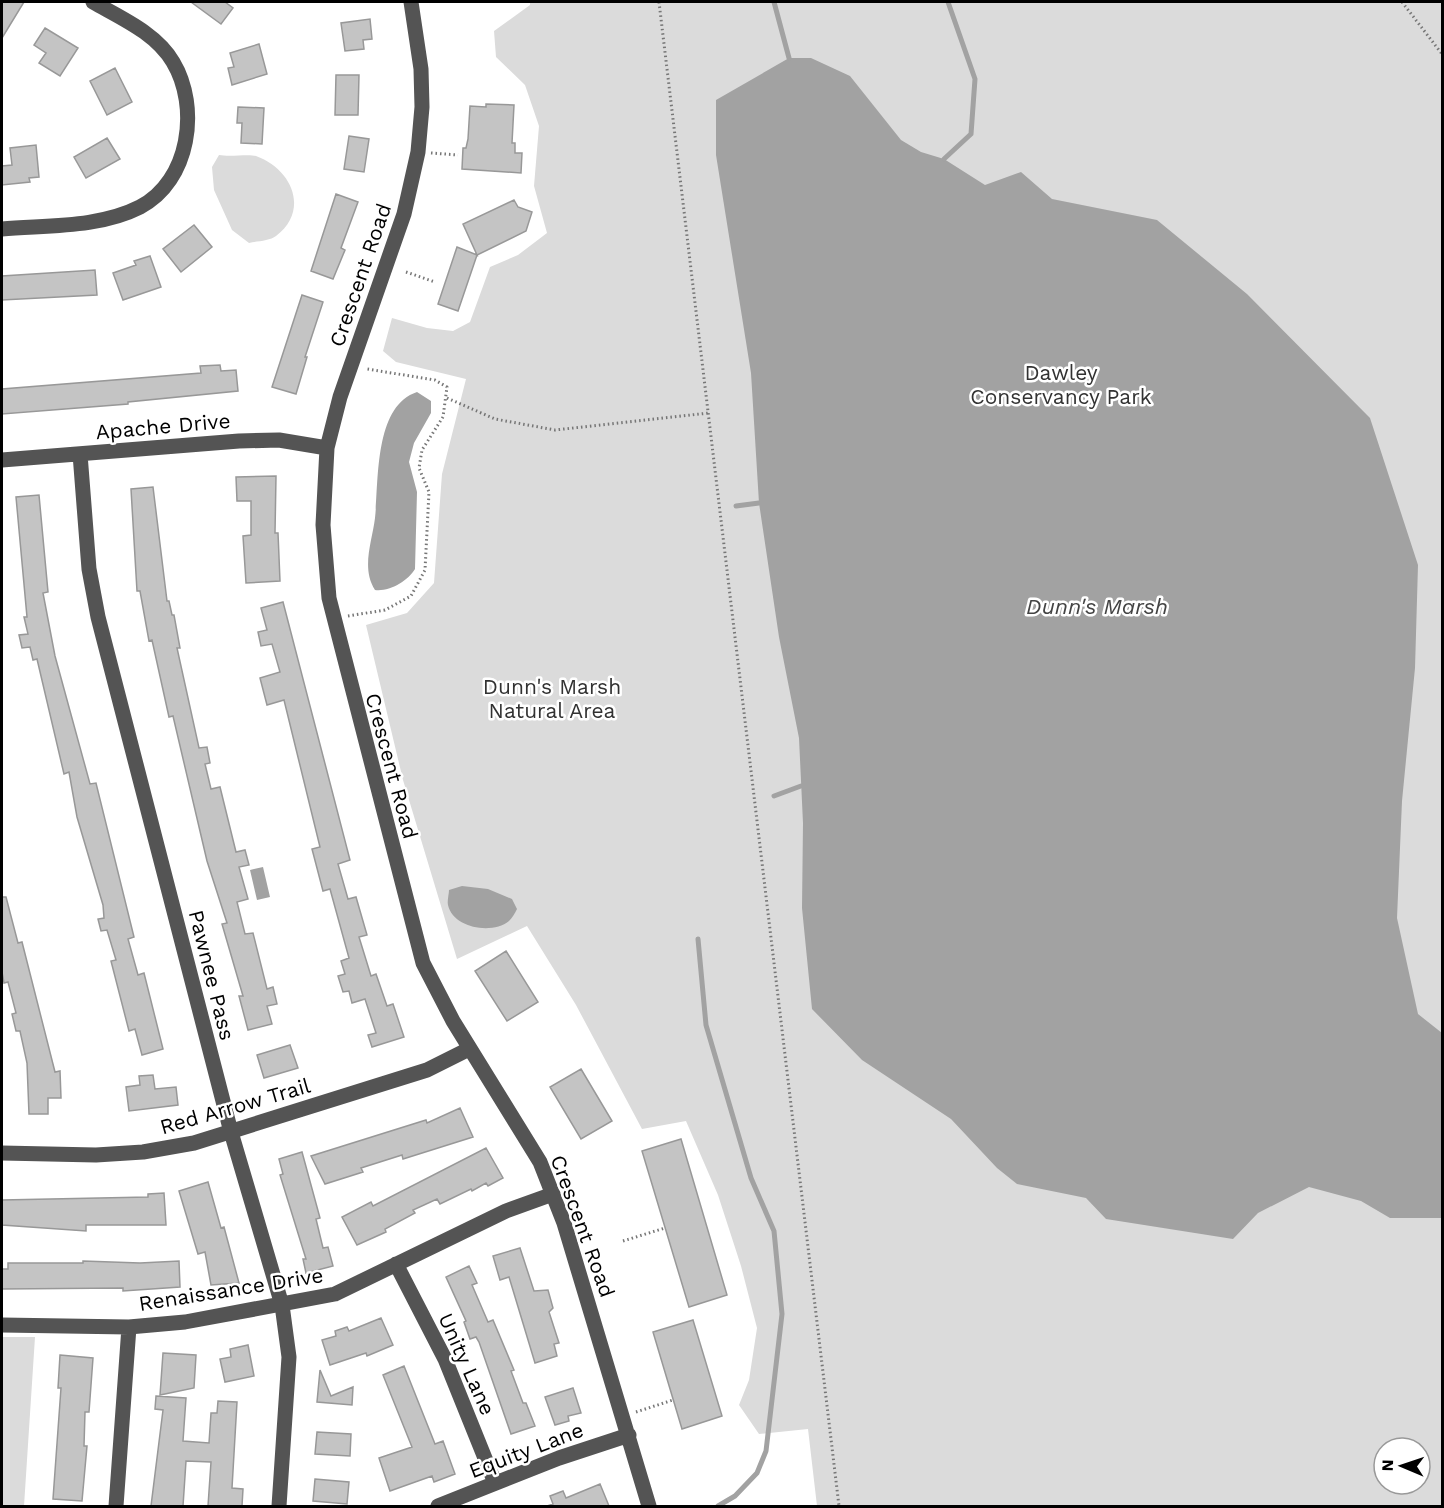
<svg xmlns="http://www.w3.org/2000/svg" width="1444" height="1508" viewBox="0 0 1444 1508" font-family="'Work Sans',sans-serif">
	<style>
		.green { fill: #dbdbdb; fill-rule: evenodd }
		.water { fill: #a2a2a2 }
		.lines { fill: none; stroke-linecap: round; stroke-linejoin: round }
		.stream { stroke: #a2a2a2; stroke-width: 5 }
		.building { fill: #c4c4c4; stroke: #989898; stroke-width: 1.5 }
		.path { stroke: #767676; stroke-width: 3; stroke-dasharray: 1.5 3; stroke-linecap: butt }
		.minor { stroke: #545454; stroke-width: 15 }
		.labels { text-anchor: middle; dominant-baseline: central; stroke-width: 5; stroke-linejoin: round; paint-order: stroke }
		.street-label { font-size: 21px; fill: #000; stroke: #fff }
		.park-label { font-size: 21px; fill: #323232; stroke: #fff }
		.water-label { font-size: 22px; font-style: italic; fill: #434343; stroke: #fff }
	</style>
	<rect width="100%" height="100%" fill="#fff"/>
	<path class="green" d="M 530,2 L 1442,2 L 1442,1506 L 817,1506 L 808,1429 L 759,1434 L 739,1405 L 749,1380 L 757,1328 L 741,1266 L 718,1195 L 686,1121 L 642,1129 L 576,1005 L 527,926 L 457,959 L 403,780 L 366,625 L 407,613 L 434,583 L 442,474 L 466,379 L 396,362 L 383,351 L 392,318 L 427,328 L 453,331 L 470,322 L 490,267 L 518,255 L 547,233 L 534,186 L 539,126 L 525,85 L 496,57 L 494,31 L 530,5 ZM 1384,1448 L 1420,1448 L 1420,1484 L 1384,1484 Z
		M 219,155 C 230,157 248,154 256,156 C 292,169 310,210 276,236 C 270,241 257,241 249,243 L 232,230 L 214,190 L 212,167 Z
		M 2,1337 L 35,1337 L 24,1506 L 2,1506 Z"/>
	<path class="water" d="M 789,58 L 811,58 L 850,76 L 901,140 L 921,152 L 944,159 L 985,185 L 1021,172 L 1052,199 L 1157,220 L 1247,294 L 1370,418 L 1418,565 L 1415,668 L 1402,801 L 1397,918 L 1418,1014 L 1442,1033 L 1442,1218 L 1390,1218 L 1361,1201 L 1309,1187 L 1258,1213 L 1233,1239 L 1106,1219 L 1086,1198 L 1017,1184 L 997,1168 L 951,1119 L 862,1060 L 812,1009 L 802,908 L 803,823 L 799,738 L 779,637 L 759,503 L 751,373 L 716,155 L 716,100 Z
		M 417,392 L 431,401 L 431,413 L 414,443 L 409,462 L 417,492 L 415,569 C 408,581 389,592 375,590 C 361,568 372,542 375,518 C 379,481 374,406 417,392 Z
		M 263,867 L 270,897 L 257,900 L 250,870 Z
		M 462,886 L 488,889 L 512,899 L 517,909 C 515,913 512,918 509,921 C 492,935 453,928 448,905 C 447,901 449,894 449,890 Z"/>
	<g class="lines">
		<path class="stream" d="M 774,2 L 789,58
			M 944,159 L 971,134 L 975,79 L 948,2
			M 736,506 L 759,503
			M 774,796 L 801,786
			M 698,939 L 706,1025 L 751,1178 L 774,1231 L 782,1314 L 766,1451 L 757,1473 L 735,1496 L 718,1506"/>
	</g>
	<path class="building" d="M 2,2 L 24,2 L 2,38 Z
		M 191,2 L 225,2 L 233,8 L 221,24 Z
		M 370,19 L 372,39 L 363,40 L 364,49 L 345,51 L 341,23 Z
		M 45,28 L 78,48 L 60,76 L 39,63 L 46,53 L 34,45 Z
		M 259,44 L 267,74 L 232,85 L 228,68 L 234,67 L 230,53 Z
		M 115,68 L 132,102 L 107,115 L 90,81 Z
		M 336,75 L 359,75 L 358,115 L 335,115 Z
		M 486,104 L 514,105 L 512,143 L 515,143 L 515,153 L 522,153 L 521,173 L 462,169 L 463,148 L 466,148 L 468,139 L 470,106 L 486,107 Z
		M 238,107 L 264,108 L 262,144 L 241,143 L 242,123 L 237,123 Z
		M 349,136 L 369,139 L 364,172 L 344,169 Z
		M 107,138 L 120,159 L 86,178 L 74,157 Z
		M 36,145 L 39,177 L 29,178 L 30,182 L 2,185 L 2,166 L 12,165 L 10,148 Z
		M 336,194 L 358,202 L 341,248 L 345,250 L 333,279 L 311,271 Z
		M 514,200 L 518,207 L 532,212 L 526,231 L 477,255 L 458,311 L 438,304 L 457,247 L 477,255 L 463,224 Z
		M 194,225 L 212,247 L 181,272 L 163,249 Z
		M 150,256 L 161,287 L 123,300 L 113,273 L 136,265 L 134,261 Z
		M 95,270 L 97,295 L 2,300 L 2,276 Z
		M 302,295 L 323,302 L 305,357 L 307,357 L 296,394 L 272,387 Z
		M 220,365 L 221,371 L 236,370 L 238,391 L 128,402 L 128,404 L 2,414 L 2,389 L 201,373 L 200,366 Z
		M 276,476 L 275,533 L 278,533 L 280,581 L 246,583 L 243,536 L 251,535 L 251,501 L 237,501 L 236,477 Z
		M 153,487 L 167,601 L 169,601 L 172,615 L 174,615 L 180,648 L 177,648 L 199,748 L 207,747 L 210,763 L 205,764 L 211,789 L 220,787 L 236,852 L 245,850 L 249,865 L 239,867 L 248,899 L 237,902 L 245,934 L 253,933 L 267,989 L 273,987 L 277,1004 L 267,1006 L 272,1024 L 248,1030 L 239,996 L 243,996 L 222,924 L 227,923 L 207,861 L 173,716 L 169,717 L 152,640 L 149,641 L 140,591 L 137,591 L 131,489 Z
		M 39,495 L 48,592 L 43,593 L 55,656 L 90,784 L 96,783 L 134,937 L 128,939 L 138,975 L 144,973 L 163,1049 L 142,1055 L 135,1029 L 129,1031 L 111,961 L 116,960 L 107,930 L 101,931 L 98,919 L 104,918 L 103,905 L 77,817 L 69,772 L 64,774 L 37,659 L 33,660 L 30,647 L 22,648 L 19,635 L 28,634 L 24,617 L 27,617 L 16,497 Z
		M 283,602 L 350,860 L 338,864 L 348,899 L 356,897 L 367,935 L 359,937 L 371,976 L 376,974 L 387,1006 L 393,1004 L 404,1037 L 372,1047 L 368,1035 L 376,1033 L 365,999 L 352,1003 L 349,991 L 343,992 L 338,976 L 345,974 L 341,961 L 349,958 L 330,889 L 323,891 L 312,849 L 320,847 L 284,700 L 267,705 L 260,678 L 280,672 L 272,644 L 261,646 L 258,632 L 267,630 L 261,608 Z
		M 2,897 L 6,897 L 18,943 L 22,942 L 55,1072 L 60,1071 L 61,1098 L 48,1098 L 48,1114 L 29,1114 L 27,1063 L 20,1031 L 16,1031 L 12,1014 L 16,1013 L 8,982 L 4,983 L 2,972 Z
		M 506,951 L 538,1002 L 507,1021 L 475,971 Z
		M 290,1045 L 298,1068 L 264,1078 L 257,1055 Z
		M 581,1069 L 612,1121 L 581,1139 L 550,1087 Z
		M 153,1075 L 155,1089 L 176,1087 L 178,1105 L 129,1111 L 126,1087 L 140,1085 L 139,1076 Z
		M 460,1108 L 473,1137 L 403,1159 L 402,1155 L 361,1168 L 363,1172 L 325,1184 L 311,1156 L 426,1120 L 427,1123 Z
		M 681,1139 L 727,1295 L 689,1307 L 642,1151 Z
		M 486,1148 L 503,1178 L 488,1186 L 486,1183 L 472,1191 L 471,1189 L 440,1204 L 437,1199 L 413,1210 L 415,1213 L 385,1229 L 386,1232 L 357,1245 L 342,1217 L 371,1202 L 373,1206 Z
		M 302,1152 L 320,1218 L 316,1219 L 323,1248 L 328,1247 L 333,1266 L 306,1273 L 303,1259 L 306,1259 L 280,1175 L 283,1174 L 279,1159 Z
		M 208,1182 L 221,1228 L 224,1227 L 239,1283 L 211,1285 L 205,1252 L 198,1254 L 179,1191 Z
		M 164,1193 L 166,1225 L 86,1225 L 86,1231 L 2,1225 L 2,1200 L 148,1197 L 148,1194 Z
		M 520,1248 L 534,1291 L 548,1290 L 553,1308 L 549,1312 L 559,1343 L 554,1344 L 557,1356 L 535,1363 L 509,1277 L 500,1280 L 493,1256 Z
		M 83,1261 L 140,1263 L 179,1261 L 180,1287 L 123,1291 L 123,1288 L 2,1289 L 2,1269 L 8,1269 L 8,1263 L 83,1263 Z
		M 469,1266 L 477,1283 L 472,1285 L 488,1322 L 493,1320 L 514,1370 L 511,1371 L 523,1403 L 526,1403 L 535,1426 L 511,1434 L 479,1342 L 476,1337 L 470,1339 L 464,1322 L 466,1321 L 446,1277 Z
		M 381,1318 L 393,1345 L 367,1356 L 366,1353 L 330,1365 L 322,1340 L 336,1336 L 335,1331 L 347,1327 L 349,1331 Z
		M 693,1320 L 722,1416 L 682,1429 L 653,1332 Z
		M 248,1345 L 254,1376 L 225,1382 L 220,1359 L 231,1357 L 230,1349 Z
		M 163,1353 L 196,1355 L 194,1388 L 160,1395 Z
		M 60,1355 L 93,1358 L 89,1412 L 85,1412 L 84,1446 L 87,1446 L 82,1501 L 53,1499 L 61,1388 L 58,1388 Z
		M 404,1366 L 435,1444 L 443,1441 L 455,1474 L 434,1482 L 432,1476 L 390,1491 L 379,1458 L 412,1447 L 383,1375 Z
		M 320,1370 L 331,1396 L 353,1387 L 352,1405 L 317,1402 Z
		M 573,1388 L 581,1413 L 568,1416 L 569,1421 L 555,1425 L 545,1397 Z
		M 156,1396 L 186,1398 L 183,1441 L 209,1443 L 211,1413 L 217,1413 L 218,1401 L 237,1402 L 232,1488 L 243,1489 L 242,1506 L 208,1506 L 211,1462 L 186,1461 L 183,1506 L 151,1506 L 163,1410 L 155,1409 Z
		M 317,1432 L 351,1434 L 350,1456 L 315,1454 Z
		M 315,1479 L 349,1482 L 347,1504 L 313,1501 Z
		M 600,1484 L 609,1506 L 547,1506 L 553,1504 L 550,1496 L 563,1491 L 566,1498 Z"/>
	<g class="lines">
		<path class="path" d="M 659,2 L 839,1506
			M 1402,2 L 1442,54
			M 431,153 L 458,155
			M 406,272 L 435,282
			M 447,398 L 495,419 L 555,430 L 709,413
			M 348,616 L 385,610 L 411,596 L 425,570 L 429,492 L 419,468 L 422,450 L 443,417 L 447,387 L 435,380 L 367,369
			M 623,1241 L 665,1228
			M 636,1412 L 673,1400"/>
		<path class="minor" d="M 411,2 L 421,69 L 422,107 L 418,152 L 404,214 L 340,397 L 327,448 L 323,525 L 329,598 L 423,963 L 453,1021 L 540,1162 L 564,1223 L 649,1506
			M 2,229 C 47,225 99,228 140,207 C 190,181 200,107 173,62 C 156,33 121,18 93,2
			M 80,454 L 89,569 L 98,617 L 231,1132 L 282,1305 L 289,1357 L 279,1506
			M 2,460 L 239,441 L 279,440 L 327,448
			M 2,1153 L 96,1155 L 143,1152 L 194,1143 L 427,1070 L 469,1049
			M 396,1264 L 445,1359 L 495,1483
			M 2,1325 L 129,1327 L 185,1322 L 335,1294 L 506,1211 L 553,1194
			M 116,1506 L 129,1327
			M 438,1506 L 559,1458 L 629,1435"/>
	</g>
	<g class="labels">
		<g class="street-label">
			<text transform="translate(360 275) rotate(-71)">Crescent Road</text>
			<text transform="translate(163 426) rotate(-5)">Apache Drive</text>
			<text transform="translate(392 766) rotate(75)">Crescent Road</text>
			<text transform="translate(212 975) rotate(76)">Pawnee Pass</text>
			<text transform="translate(235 1106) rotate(-16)">Red Arrow Trail</text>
			<text transform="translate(583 1226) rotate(70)">Crescent Road</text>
			<text transform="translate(231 1289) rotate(-9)">Renaissance Drive</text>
			<text transform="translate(467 1364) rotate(66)">Unity Lane</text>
			<text transform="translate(526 1450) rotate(-21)">Equity Lane</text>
		</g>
		<g class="park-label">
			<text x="1061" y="372">Dawley<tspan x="1061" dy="24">Conservancy Park</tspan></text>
			<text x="552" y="686">Dunn's Marsh<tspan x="552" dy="24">Natural Area</tspan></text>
		</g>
		<g class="water-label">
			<text x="1097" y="606">Dunn's Marsh</text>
		</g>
	</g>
	<rect width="1444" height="1508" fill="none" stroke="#000000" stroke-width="6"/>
	<g transform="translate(1402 1466) rotate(272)"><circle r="28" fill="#ffffff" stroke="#999999" stroke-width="1.5"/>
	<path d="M0-4.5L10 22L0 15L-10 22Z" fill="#000000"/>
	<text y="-9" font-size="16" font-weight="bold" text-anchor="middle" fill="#000000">N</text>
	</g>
</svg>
